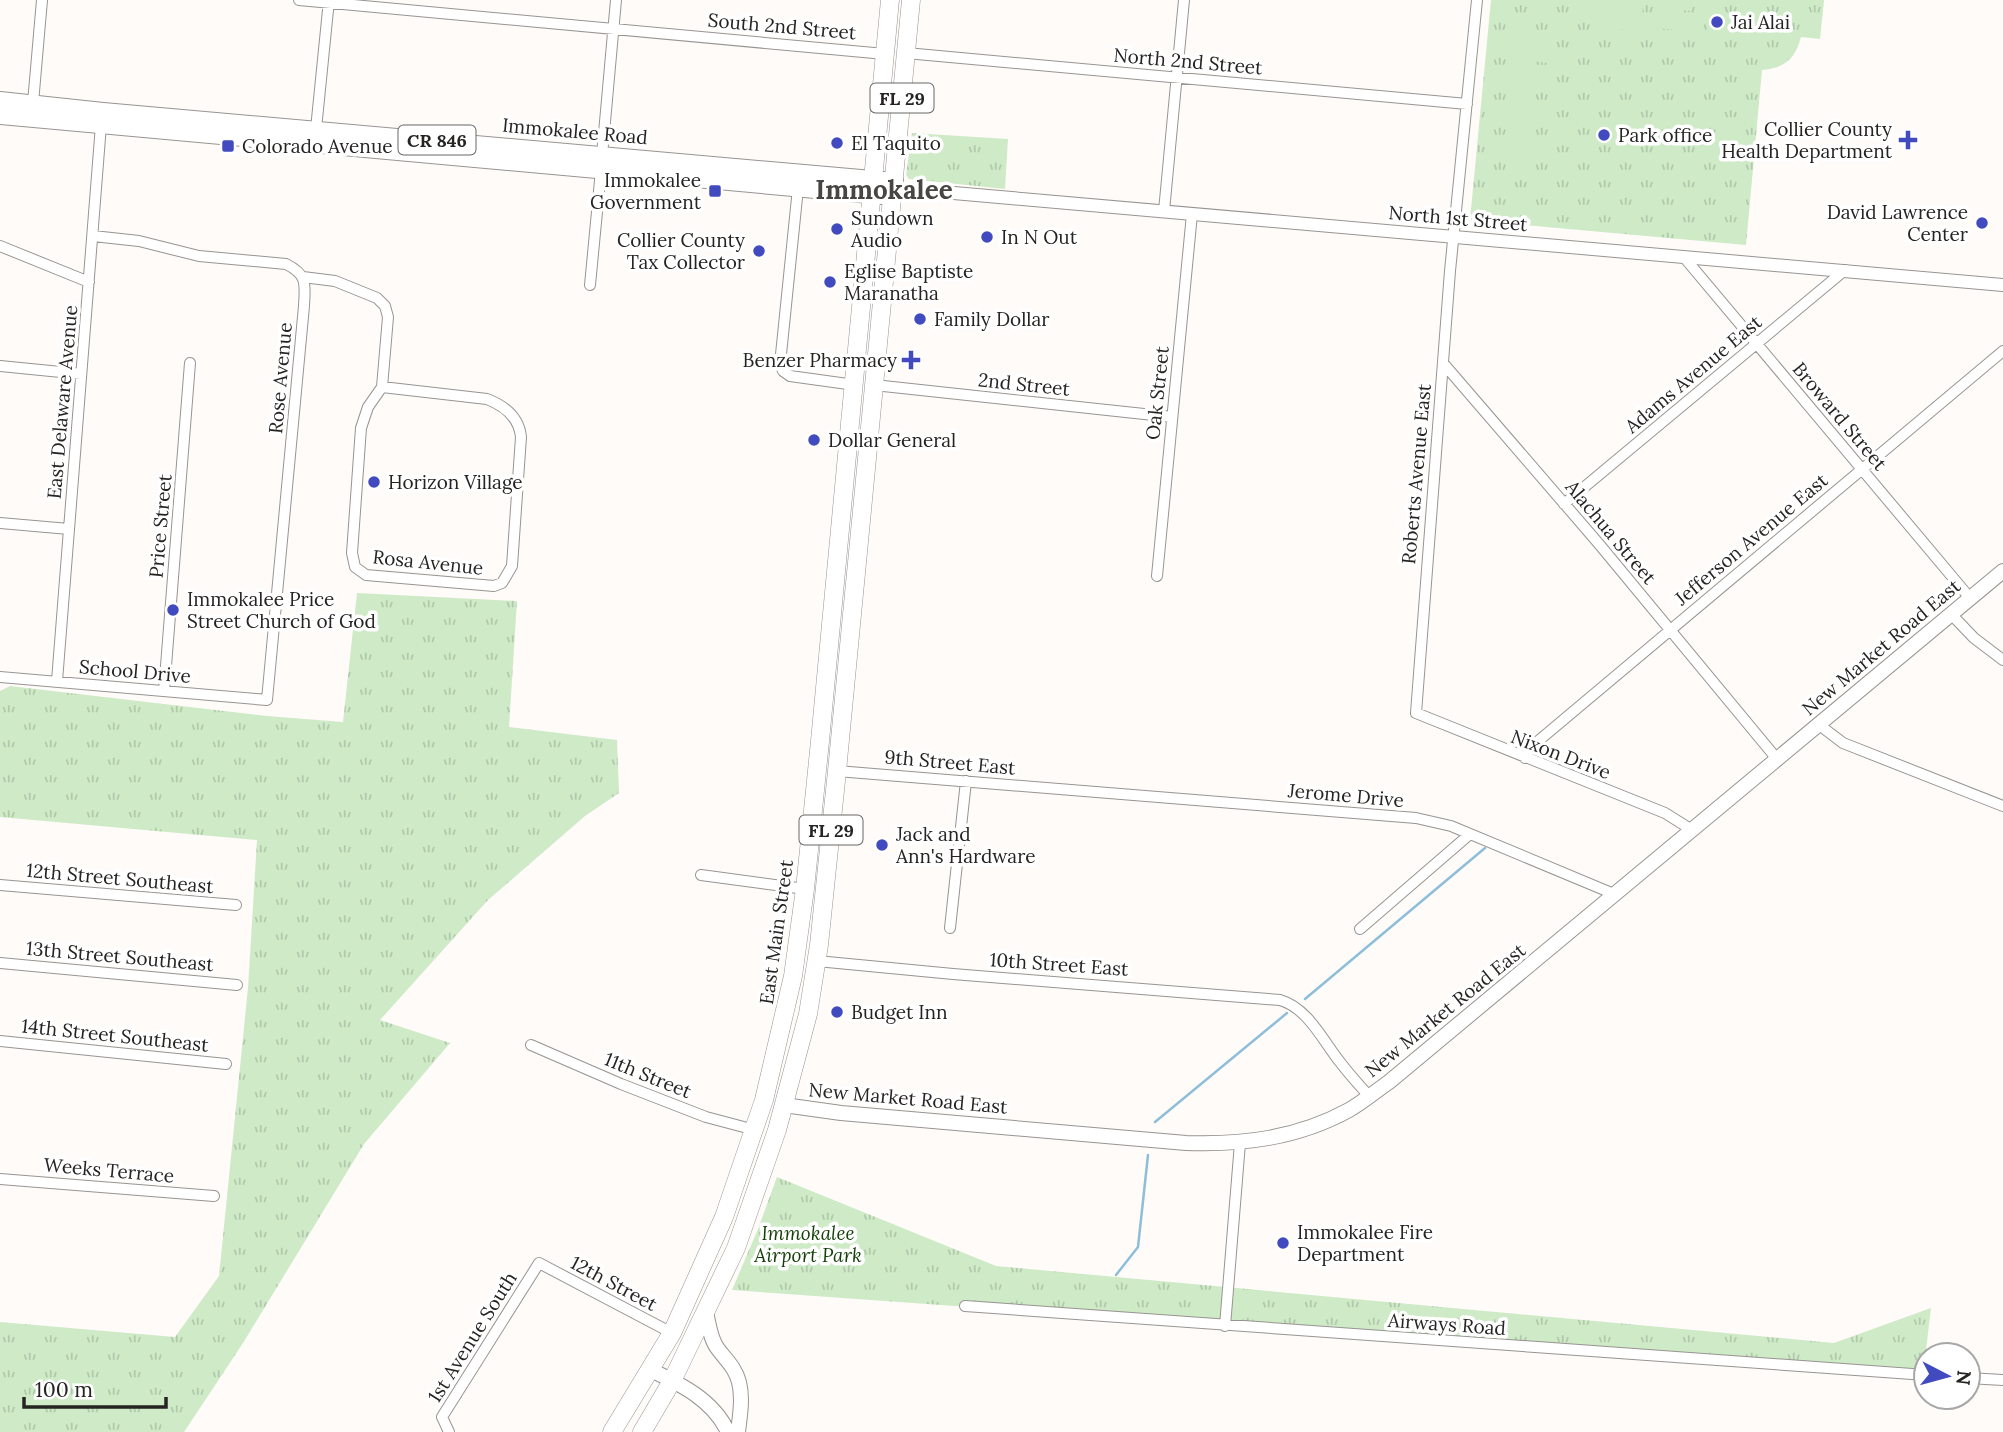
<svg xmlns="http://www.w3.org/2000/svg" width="2003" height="1432" viewBox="0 0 2003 1432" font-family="Lora,serif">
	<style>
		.grass { fill: url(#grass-tufts) }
		.pitch { fill: #ceeac7 }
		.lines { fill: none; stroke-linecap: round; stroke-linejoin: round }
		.stream { stroke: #8ebed9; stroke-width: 2.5 }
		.minor-casing { stroke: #989492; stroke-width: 12 }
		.tertiary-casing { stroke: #989492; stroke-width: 14 }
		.secondary-casing { stroke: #989492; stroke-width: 16 }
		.primary-casing { stroke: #989492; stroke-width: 18 }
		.trunk-casing { stroke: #989492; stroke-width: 19 }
		.minor { stroke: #fff; stroke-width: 10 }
		.tertiary { stroke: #fff; stroke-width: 12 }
		.secondary { stroke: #fff; stroke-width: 14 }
		.primary { stroke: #fff; stroke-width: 16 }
		.trunk { stroke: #fff; stroke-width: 18 }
		.poi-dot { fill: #424abf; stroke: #fff; stroke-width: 2.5 }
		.labels { text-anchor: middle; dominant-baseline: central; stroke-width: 7; stroke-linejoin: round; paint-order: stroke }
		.shield { fill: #fff; stroke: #676665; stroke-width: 2 }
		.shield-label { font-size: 18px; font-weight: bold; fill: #262423 }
		.poi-label { font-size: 19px; fill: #262423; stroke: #fff; text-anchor: start }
		.street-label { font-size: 19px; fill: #262423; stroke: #fff }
		.park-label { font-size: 19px; font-style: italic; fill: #143f09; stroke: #fff }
		.district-label { font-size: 26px; font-weight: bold; fill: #484542; stroke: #fff }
	</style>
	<defs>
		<pattern id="grass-tufts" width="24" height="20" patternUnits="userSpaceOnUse" patternTransform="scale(1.75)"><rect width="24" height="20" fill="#ceeac7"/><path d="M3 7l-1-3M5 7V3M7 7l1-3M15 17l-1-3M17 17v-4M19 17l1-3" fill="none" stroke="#b1c9ab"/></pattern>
	</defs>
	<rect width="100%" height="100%" fill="#fffbf8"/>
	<path class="grass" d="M 1491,0 L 1824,0 L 1820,39 L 1801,37 C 1795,60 1784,68 1762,70 L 1746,245 L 1470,220 Z
		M 912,133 L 1008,139 L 1005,189 L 909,179 L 906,175 Z
		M 357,593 L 517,601 L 509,727 L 617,740 L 619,793 L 585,816 L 488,900 L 380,1020 L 450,1043 L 364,1144 L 243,1343 L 184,1432 L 0,1432 L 0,1322 L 175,1337 L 219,1276 L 248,988 L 257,840 L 0,817 L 0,691 L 10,686 L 267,716 L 343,722 Z
		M 777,1177 L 996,1266 L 1834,1343 L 1931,1308 L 1923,1375 L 732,1290 L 758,1229 Z"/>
	<path class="pitch" d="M 1657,0 L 1691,0 L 1690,11 L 1657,7 Z
		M 1592,2 L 1643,7 L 1640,31 L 1590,27 Z
		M 1656,13 L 1690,16 L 1688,31 L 1655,28 Z
		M 1708,16 L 1727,18 L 1725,37 L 1706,35 Z
		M 1513,37 L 1550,41 L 1548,63 L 1511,59 Z
		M 1511,63 L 1548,66 L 1546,88 L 1509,85 Z
		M 1507,99 L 1545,103 L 1543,124 L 1505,121 Z
		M 1507,132 L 1542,136 L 1540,157 L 1505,154 Z"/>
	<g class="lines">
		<path class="stream" d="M 1305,999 L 1485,848
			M 1155,1122 L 1287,1013
			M 1116,1275 L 1138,1247 L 1148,1155"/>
		<defs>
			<path id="minor" d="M 299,0 L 885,54
				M 1477,0 L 1450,271 L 1416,713 L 1665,813 L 1692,830
				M 906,53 L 1467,104
				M 33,103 L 42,0
				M 316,129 L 329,0
				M 602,155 L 616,0
				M 798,188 L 780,364 L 783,371 L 790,376 L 855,385
				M 1164,211 L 1184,0
				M 0,246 L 89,282
				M 1683,256 L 1970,598
				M 303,277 L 335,281 L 377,298 L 385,306 L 388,317 L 382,387 L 368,407 L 361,428 L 352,553 L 355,567 L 366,575 L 494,586 L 502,583 L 512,566 L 521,437 C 519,417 505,406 487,399 L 382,387
				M 590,285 L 601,170
				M 1443,363 L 1599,544 L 1777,759
				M 0,366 L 81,374
				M 874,385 L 1172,417
				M 1564,504 L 1845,270
				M 0,523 L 69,529
				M 1157,576 L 1192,214
				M 1951,614 L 1974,638 L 2003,660
				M 0,677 L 267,700 L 304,306 C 305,284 308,275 286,264 L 199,256 L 139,241 L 93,236
				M 57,681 L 101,125
				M 164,691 L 190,363
				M 1818,724 L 1843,743 L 2003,806
				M 1525,758 L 1531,747 L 2003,351
				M 837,771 L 1416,818 L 1451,826 L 1614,894
				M 701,875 L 805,889
				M 0,885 L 236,905
				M 950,928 L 966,781
				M 1360,929 L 1470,834
				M 817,961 L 953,974 L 1280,1000 C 1308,1008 1323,1041 1340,1062 C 1349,1074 1359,1085 1369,1096
				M 0,963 L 237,985
				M 0,1041 L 226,1064
				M 531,1045 L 621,1084 L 706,1117 L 755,1130
				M 0,1179 L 214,1196
				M 965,1306 L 1926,1375
				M 1225,1326 L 1240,1143
				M 1968,1378 L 2003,1380
				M 449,1432 L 442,1417 L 539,1263 L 672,1333"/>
			<path id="tertiary" d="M 893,197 L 910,191 L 931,191 L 2003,285"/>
			<path id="secondary" d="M 784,1105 L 841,1113 L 1186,1143 C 1243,1145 1298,1138 1349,1110 C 1363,1102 1376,1091 1389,1082 L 2003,571
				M 706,1312 C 709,1324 710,1339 718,1349 C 726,1360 735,1367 739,1382 C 743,1398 740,1415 738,1432
				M 651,1370 C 682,1385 713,1400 728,1432"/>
			<path id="primary" d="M 0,100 L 103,111 L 895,181
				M 0,116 L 893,197"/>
			<path id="trunk" d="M 612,1432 L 672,1333 L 724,1217 L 764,1100 L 793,976 L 805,889 L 820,741 L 890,0
				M 642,1432 L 672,1381 L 736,1248 L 777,1130 L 808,1014 L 819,945 L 837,771 L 911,0"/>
		</defs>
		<use href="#minor" class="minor-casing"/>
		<use href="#tertiary" class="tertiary-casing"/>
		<use href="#secondary" class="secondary-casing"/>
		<use href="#primary" class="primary-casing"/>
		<use href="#trunk" class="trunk-casing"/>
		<use href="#minor" class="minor"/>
		<use href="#tertiary" class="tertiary"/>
		<use href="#secondary" class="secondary"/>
		<use href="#primary" class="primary"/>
		<use href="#trunk" class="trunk"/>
	</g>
	<g class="poi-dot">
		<circle cx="1717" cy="22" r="7"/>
		<circle cx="1604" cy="135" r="7"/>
		<path d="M1904.5 129.5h7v7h7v7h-7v7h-7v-7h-7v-7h7z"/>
		<circle cx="837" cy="143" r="7"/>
		<rect x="221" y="139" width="14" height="14" rx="3.5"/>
		<rect x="708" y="184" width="14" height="14" rx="3.5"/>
		<circle cx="1982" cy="223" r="7"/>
		<circle cx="837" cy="229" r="7"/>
		<circle cx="987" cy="237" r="7"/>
		<circle cx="759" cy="251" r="7"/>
		<circle cx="830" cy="282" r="7"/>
		<circle cx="920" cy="319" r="7"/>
		<path d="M907.5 349.5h7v7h7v7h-7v7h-7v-7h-7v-7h7z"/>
		<circle cx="814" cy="440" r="7"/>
		<circle cx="374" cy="482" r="7"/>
		<circle cx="173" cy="610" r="7"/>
		<circle cx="882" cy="845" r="7"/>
		<circle cx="837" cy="1012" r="7"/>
		<circle cx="1283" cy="1243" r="7"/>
	</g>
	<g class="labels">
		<g class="shield">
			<rect x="870.5" y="83.5" width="63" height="29" rx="5"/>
			<rect x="398.5" y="125.5" width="77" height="29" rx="5"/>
			<rect x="799.5" y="815.5" width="63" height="29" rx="5"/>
		</g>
		<g class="shield-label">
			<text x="902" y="98">FL 29</text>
			<text x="437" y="140">CR 846</text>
			<text x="831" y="830">FL 29</text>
		</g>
		<g class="poi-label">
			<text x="1731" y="22">Jai Alai</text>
			<text x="1892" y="129" text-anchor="end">Collier County<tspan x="1892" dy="22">Health Department</tspan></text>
			<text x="1618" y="135">Park office</text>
			<text x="851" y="143">El Taquito</text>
			<text x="242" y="146">Colorado Avenue</text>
			<text x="701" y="180" text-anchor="end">Immokalee<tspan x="701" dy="22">Government</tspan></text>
			<text x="1968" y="212" text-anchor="end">David Lawrence<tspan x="1968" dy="22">Center</tspan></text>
			<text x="851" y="218">Sundown<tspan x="851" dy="22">Audio</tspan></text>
			<text x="1001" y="237">In N Out</text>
			<text x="745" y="240" text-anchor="end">Collier County<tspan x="745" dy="22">Tax Collector</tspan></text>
			<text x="844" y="271">Eglise Baptiste<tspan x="844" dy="22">Maranatha</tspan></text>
			<text x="934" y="319">Family Dollar</text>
			<text x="897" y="360" text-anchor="end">Benzer Pharmacy</text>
			<text x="828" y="440">Dollar General</text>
			<text x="388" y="482">Horizon Village</text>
			<text x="187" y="599">Immokalee Price<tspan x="187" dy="22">Street Church of God</tspan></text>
			<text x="896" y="834">Jack and<tspan x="896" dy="22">Ann's Hardware</tspan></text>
			<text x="851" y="1012">Budget Inn</text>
			<text x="1297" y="1232">Immokalee Fire<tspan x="1297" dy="22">Department</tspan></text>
		</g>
		<g class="street-label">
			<text transform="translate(782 26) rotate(5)">South 2nd Street</text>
			<text transform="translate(1188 61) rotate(5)">North 2nd Street</text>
			<text transform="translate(575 131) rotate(5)">Immokalee Road</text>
			<text transform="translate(1458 218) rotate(5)">North 1st Street</text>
			<text transform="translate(1693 374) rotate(-40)">Adams Avenue East</text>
			<text transform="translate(280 378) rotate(-85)">Rose Avenue</text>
			<text transform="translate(1024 384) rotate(6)">2nd Street</text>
			<text transform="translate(1157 393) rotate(-84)">Oak Street</text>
			<text transform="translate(62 402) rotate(-85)">East Delaware Avenue</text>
			<text transform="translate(1840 416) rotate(50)">Broward Street</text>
			<text transform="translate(1416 474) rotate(-85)">Roberts Avenue East</text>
			<text transform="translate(160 526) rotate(-85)">Price Street</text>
			<text transform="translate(1611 532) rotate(50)">Alachua Street</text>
			<text transform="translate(1751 539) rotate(-40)">Jefferson Avenue East</text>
			<text transform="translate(428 562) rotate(6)">Rosa Avenue</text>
			<text transform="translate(1881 647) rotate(-40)">New Market Road East</text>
			<text transform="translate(135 671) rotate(5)">School Drive</text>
			<text transform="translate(1561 754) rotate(21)">Nixon Drive</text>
			<text transform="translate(950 762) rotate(5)">9th Street East</text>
			<text transform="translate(1346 795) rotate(5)">Jerome Drive</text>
			<text transform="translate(120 878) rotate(5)">12th Street Southeast</text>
			<text transform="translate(776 932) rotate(-82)">East Main Street</text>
			<text transform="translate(120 956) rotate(5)">13th Street Southeast</text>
			<text transform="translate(1059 964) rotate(4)">10th Street East</text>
			<text transform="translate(1445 1010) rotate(-39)">New Market Road East</text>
			<text transform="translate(115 1035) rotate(6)">14th Street Southeast</text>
			<text transform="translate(648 1075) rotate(22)">11th Street</text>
			<text transform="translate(908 1098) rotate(5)">New Market Road East</text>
			<text transform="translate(109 1170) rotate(5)">Weeks Terrace</text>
			<text transform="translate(614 1283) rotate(28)">12th Street</text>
			<text transform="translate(1447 1324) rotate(4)">Airways Road</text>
			<text transform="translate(472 1337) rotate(-58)">1st Avenue South</text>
		</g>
		<g class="park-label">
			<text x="808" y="1233">Immokalee<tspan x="808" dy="22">Airport Park</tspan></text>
		</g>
		<g class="district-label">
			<text x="884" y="189">Immokalee</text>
		</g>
	</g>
	<g transform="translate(1947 1376) rotate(96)"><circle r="33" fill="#ffffff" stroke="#a8a7a7" stroke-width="2"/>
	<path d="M0-5L12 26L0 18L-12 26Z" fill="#424abf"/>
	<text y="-10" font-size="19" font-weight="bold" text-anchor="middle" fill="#262423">N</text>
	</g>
	<path d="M24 1397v10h142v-10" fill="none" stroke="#262423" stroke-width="3.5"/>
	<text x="35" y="1397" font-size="21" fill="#262423" stroke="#ffffff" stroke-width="5" paint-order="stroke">100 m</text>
</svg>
